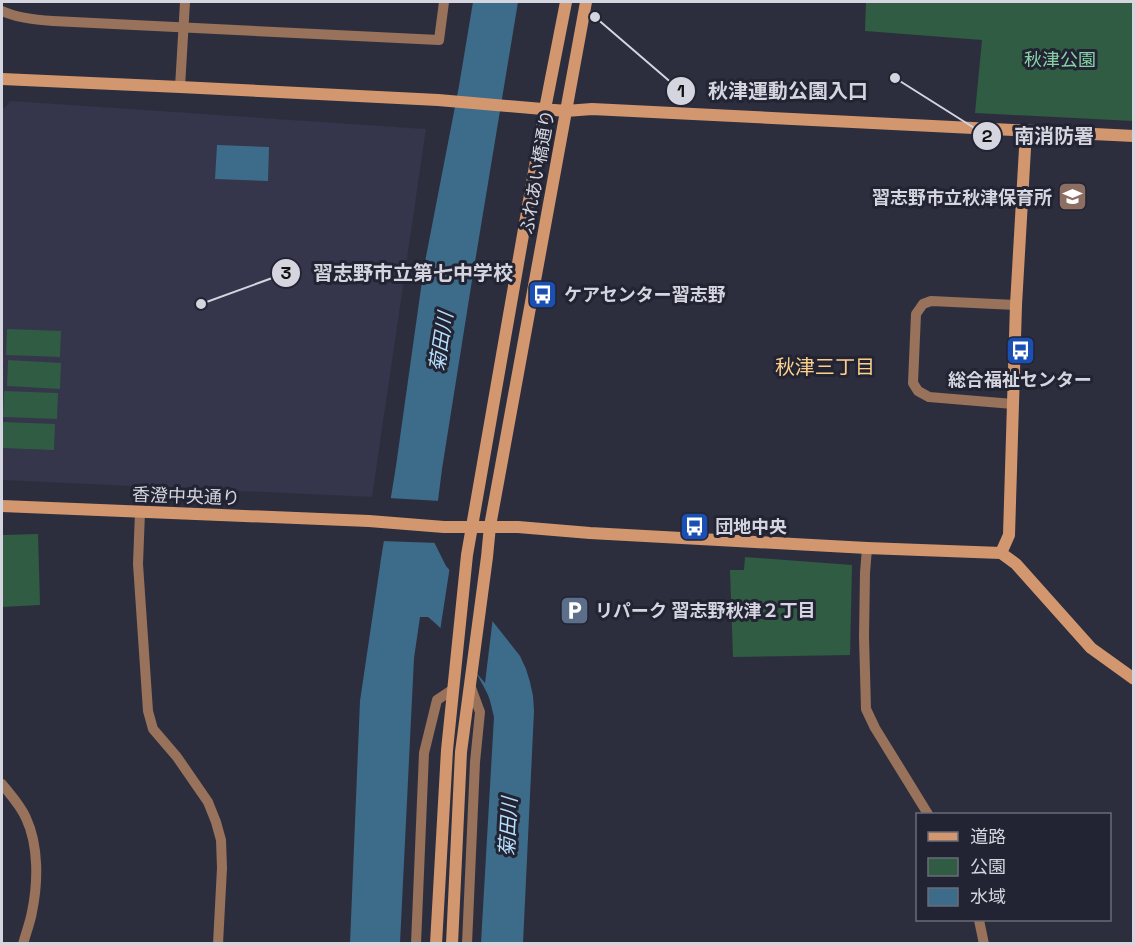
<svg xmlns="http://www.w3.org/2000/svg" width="1135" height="945" viewBox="0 0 1135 945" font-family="'Space Grotesk','Noto Sans JP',sans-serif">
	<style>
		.built { fill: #35354b }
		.green { fill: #305c43 }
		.water { fill: #3d6c8b }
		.pier { fill: #2d2e3d }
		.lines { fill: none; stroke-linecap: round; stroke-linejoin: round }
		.street { stroke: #98725a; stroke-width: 10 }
		.secondary { stroke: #d39770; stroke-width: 12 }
		.labels { text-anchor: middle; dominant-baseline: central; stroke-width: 6; stroke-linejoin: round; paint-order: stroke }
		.park-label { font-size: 18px; fill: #86d4a6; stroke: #232433 }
		.street-label { font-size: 18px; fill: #d4d5df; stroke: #232433 }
		.poi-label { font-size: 18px; font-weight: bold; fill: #d4d5df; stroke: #232433; text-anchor: start }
		.water-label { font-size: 20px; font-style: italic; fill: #b4defc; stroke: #232433 }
		.neighbourhood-label { font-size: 20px; fill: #fcd08b; stroke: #232433 }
		.leader { fill: none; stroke: #d4d5df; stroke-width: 2 }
		.callout-dot { fill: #d4d5df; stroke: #232433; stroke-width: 2 }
		.mark-label { font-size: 18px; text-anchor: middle; font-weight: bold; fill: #111 }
		.callout-label { font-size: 20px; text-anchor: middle; font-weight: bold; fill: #d4d5df; stroke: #232433; stroke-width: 6; stroke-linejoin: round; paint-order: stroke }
	</style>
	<rect width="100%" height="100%" fill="#2d2e3d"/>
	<path class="built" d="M 11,101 L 426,129 L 372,497 L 2,480 L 2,110 Z"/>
	<path class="green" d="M 866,2 L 1133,2 L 1133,121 L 975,113 L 982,40 L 865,31 Z
		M 7,329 L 61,331 L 60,357 L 6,355 Z
		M 8,360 L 61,363 L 60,389 L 7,386 Z
		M 4,391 L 58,393 L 57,419 L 3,417 Z
		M 2,422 L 55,424 L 54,450 L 2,448 Z
		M 38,534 L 40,605 L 2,607 L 2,535 Z
		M 745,557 L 852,565 L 850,655 L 733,657 L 730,570 L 744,570 Z"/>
	<path class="water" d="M 473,2 L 518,2 L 473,274 L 442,469 L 433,540 L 446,566 L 471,594 L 520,656 L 526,669 L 530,682 L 533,696 L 534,711 L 523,943 L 481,943 L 494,717 C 492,710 491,702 488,695 C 477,670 449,633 428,617 L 420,617 L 414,658 L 400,943 L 350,944 L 360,701 L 381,559 L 396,466 L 424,267 L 459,86 Z
		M 217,145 L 269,147 L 268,181 L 215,179 Z"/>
	<path class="pier" d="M 388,498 L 441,501 L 436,540 L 438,543 L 381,541 Z
		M 450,566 L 493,617 L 485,683 L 440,631 Z"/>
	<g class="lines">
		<path class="street" d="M 2,11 C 17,18 36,20 53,21 L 439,40 L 444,2
			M 180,87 L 185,2
			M 1013,404 L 929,397 L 918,391 L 913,383 L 916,314 L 923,304 L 931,301 L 1016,305
			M 140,512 L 138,564 L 148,711 L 153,729 L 177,757 L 208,802 L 216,822 L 221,840 L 222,868 L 218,944
			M 867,548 L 865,573 L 864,637 L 866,709 L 875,728 L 928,814
			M 2,784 C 10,794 21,806 26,818 C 39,846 38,883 32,912 C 30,923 26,933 23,944
			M 979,920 L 984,944
			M 416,944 L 424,753 L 437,700 L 452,690
			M 467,944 L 475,762 L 480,712 L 470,685"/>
		<path class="secondary" d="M 2,79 L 180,87 L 438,100 L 566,111 L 592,109 L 1134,136
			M 2,506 L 369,521 L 444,527 L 518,527 L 590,533 L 867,548 L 1001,553 L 1016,564 L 1091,648 L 1134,679
			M 1001,553 L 1009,535 L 1016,305 L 1026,131
			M 436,944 L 447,750 L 467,555 L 545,109 L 566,2
			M 452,944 L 461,752 L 487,557 L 490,526 L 586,2"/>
	</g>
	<defs>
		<symbol id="school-square" viewBox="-11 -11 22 22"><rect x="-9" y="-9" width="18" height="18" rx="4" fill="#8d6e63" stroke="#232433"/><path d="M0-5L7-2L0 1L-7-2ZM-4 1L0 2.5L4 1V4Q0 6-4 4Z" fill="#fff"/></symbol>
		<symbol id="bus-square" viewBox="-11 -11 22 22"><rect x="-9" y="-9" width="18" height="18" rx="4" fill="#1a4fb4" stroke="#232433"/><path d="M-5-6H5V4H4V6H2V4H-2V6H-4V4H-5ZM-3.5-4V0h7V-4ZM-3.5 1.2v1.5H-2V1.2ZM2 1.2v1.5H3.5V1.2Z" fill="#fff"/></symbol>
		<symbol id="parking-square" viewBox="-11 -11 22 22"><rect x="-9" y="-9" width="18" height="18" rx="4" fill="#5c6f8a" stroke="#232433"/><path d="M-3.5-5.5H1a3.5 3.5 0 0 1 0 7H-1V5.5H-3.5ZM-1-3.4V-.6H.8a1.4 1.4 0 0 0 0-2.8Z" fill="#fff"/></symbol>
	</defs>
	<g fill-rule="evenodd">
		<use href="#school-square" x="1056" y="180" width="33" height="33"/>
		<use href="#bus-square" x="526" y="278" width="33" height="33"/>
		<use href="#bus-square" x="1004" y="334" width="33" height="33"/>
		<use href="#bus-square" x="678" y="510" width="33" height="33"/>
		<use href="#parking-square" x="558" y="594" width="33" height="33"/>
	</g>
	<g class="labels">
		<g class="park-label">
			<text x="1060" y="59">秋津公園</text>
		</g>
		<g class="street-label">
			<text transform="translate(537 172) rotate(-80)">ふれあい橋通り</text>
			<text transform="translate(186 496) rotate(2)">香澄中央通り</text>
		</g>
		<g class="poi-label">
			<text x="1052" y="197" text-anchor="end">習志野市立秋津保育所</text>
			<text x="564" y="294">ケアセンター習志野</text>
			<text x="1020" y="379" text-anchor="middle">総合福祉センター</text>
			<text x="715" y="526">団地中央</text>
			<text x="595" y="610">リパーク 習志野秋津２丁目</text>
		</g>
		<g class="water-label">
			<text transform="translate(441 342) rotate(-81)">菊田川</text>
			<text transform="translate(508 827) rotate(-87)">菊田川</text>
		</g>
		<g class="neighbourhood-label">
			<text x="825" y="367">秋津三丁目</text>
		</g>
	</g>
	<path class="leader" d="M595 17L681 91M895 78L987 136M201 304L286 273"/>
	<g class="callout-dot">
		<circle cx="595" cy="17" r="6"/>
		<circle cx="895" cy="78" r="6"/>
		<circle cx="201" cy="304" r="6"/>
		<circle cx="681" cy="91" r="15"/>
		<circle cx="987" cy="136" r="15"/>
		<circle cx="286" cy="273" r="15"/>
	</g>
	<g class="mark-label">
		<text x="681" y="97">1</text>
		<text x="987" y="142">2</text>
		<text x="286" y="279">3</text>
	</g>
	<g class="callout-label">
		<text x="788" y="98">秋津運動公園入口</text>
		<text x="1054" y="143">南消防署</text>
		<text x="413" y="280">習志野市立第七中学校</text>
	</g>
	<rect width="1135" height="945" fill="none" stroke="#d4d5df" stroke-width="6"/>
	<rect x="916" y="813" width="195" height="108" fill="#232433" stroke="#6a6b78" stroke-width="1.5"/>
	<rect x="928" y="832" width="30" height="9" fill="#d39770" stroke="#6a6b78" stroke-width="1.5"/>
	<text x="970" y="843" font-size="18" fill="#d4d5df">道路</text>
	<rect x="928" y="858" width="30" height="18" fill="#305c43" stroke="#6a6b78" stroke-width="1.5"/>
	<text x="970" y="873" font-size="18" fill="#d4d5df">公園</text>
	<rect x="928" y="888" width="30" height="18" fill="#3d6c8b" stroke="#6a6b78" stroke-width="1.5"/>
	<text x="970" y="903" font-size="18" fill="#d4d5df">水域</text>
</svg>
